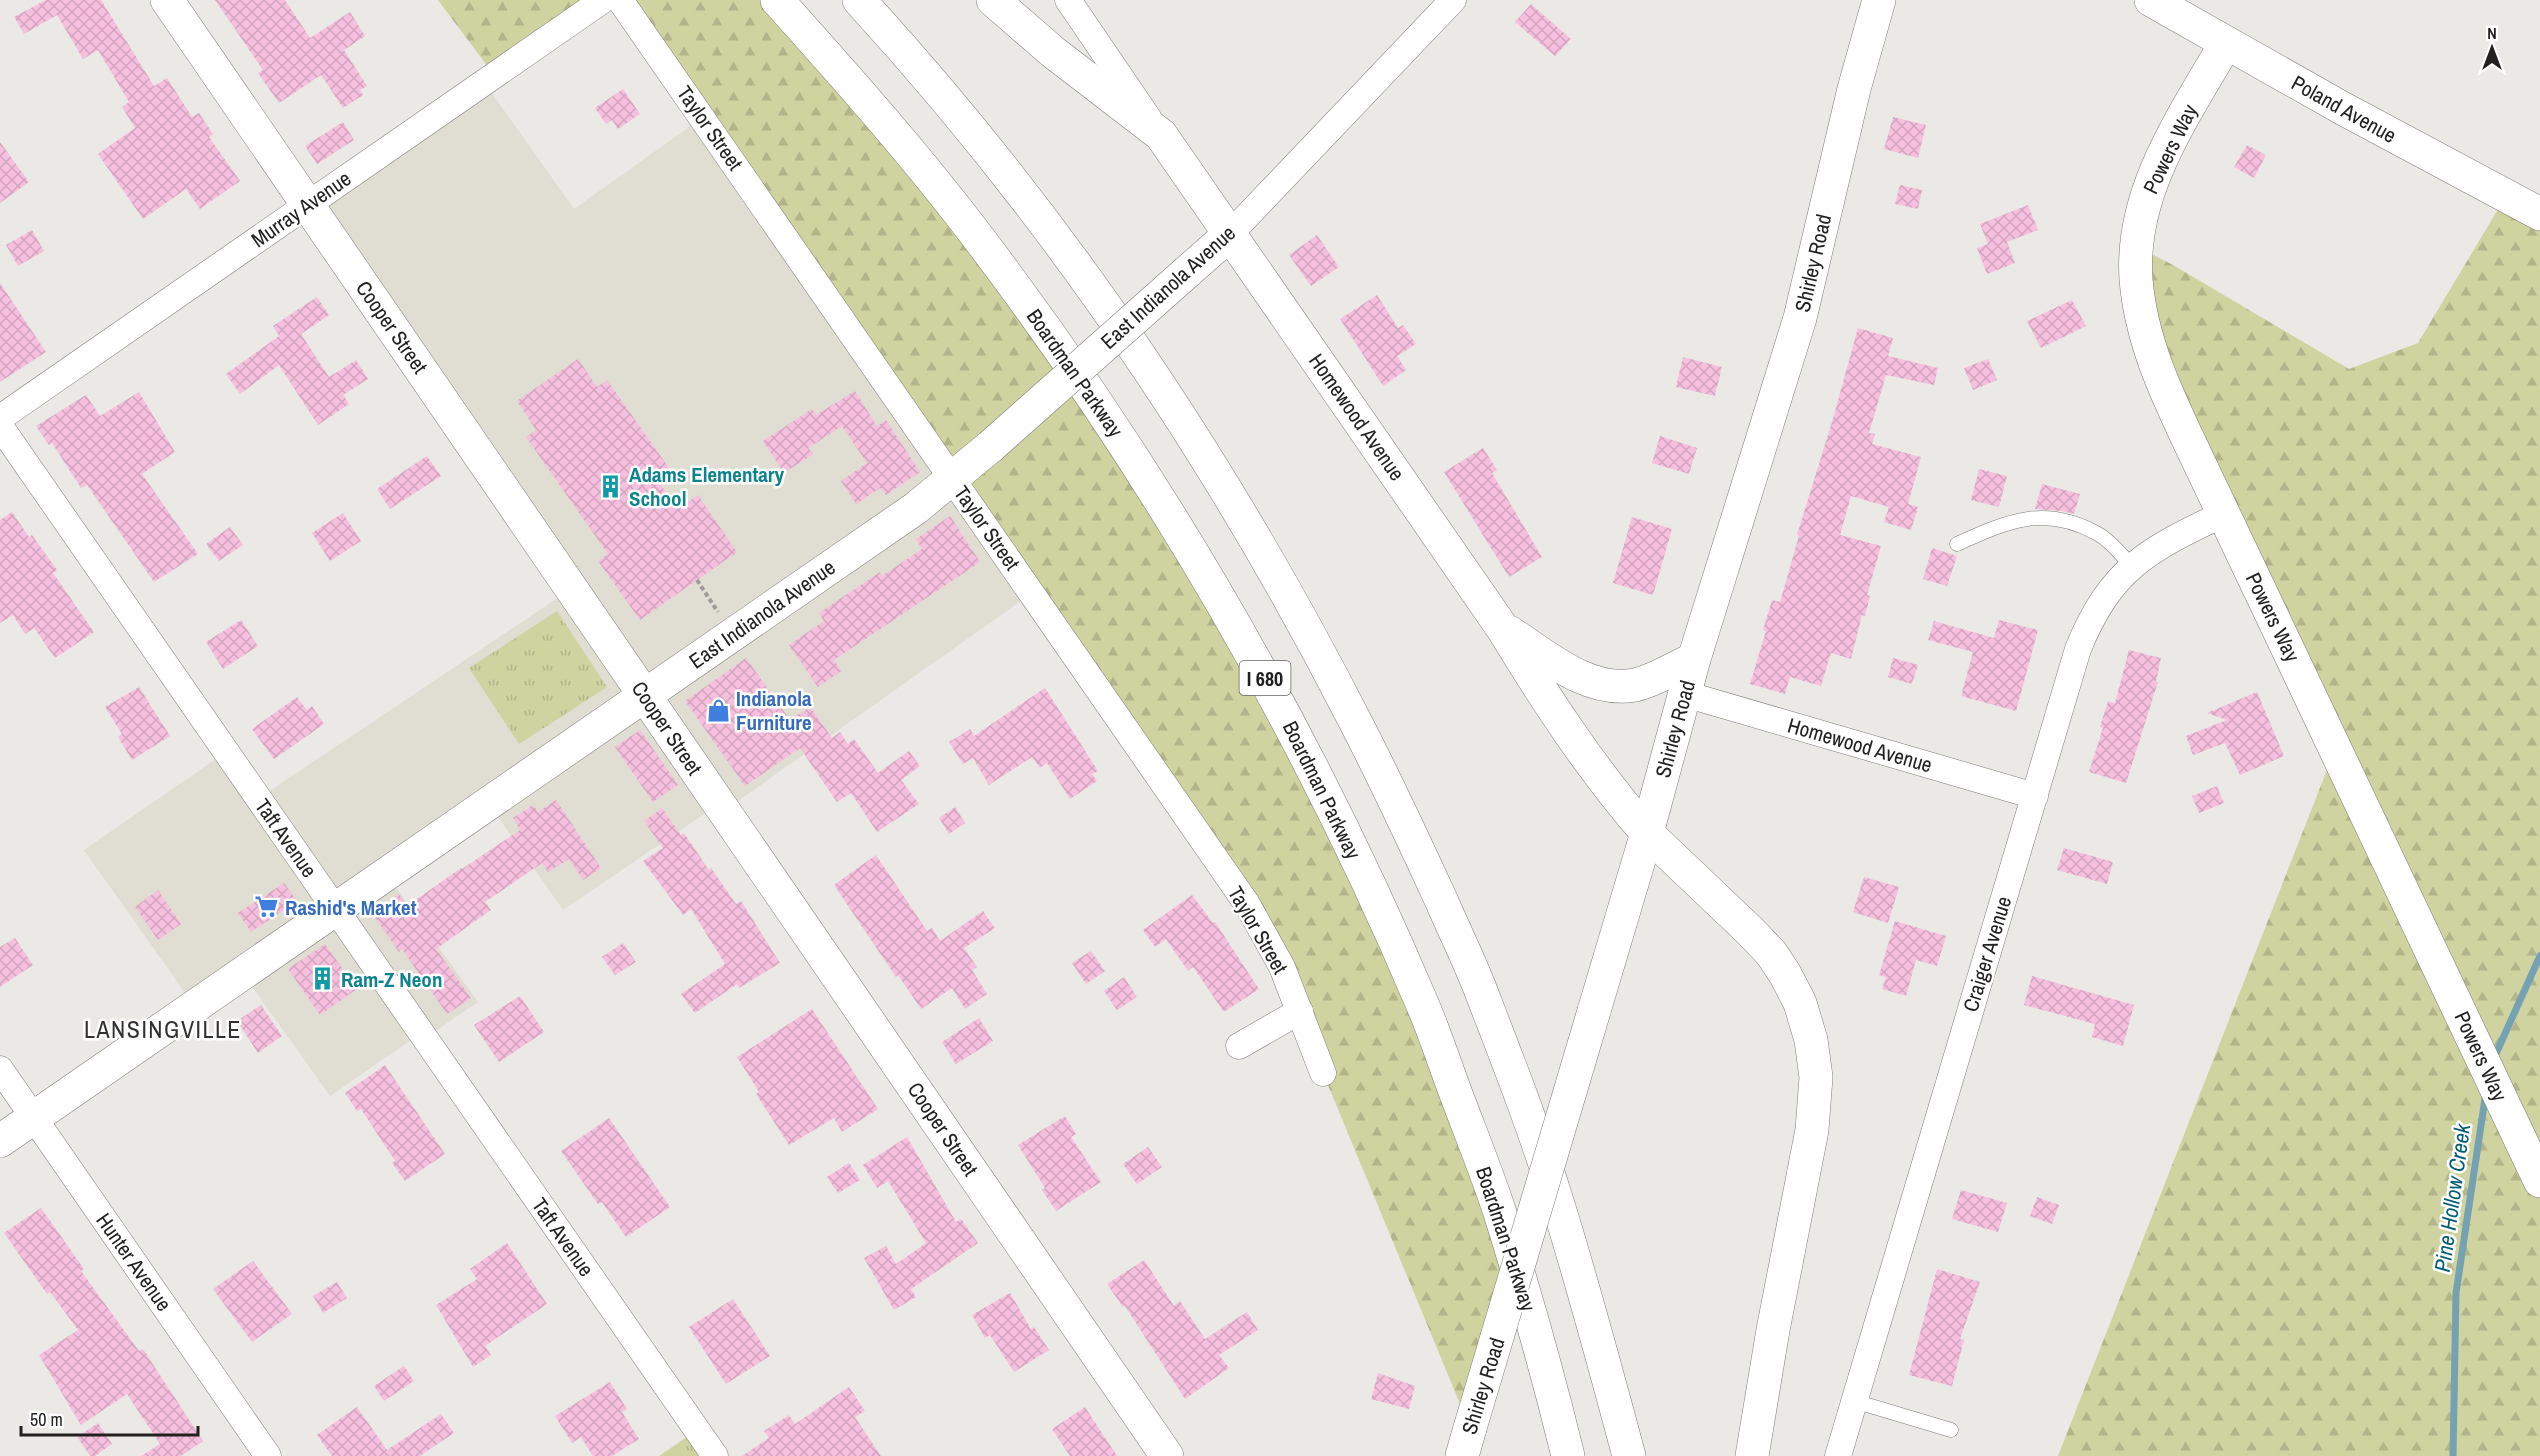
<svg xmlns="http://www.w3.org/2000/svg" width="2540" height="1456" viewBox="0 0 2540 1456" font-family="'Archivo Narrow',sans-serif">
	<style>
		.built { fill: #e0ddd2 }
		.grass { fill: url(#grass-tufts) }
		.forest { fill: url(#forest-firs) }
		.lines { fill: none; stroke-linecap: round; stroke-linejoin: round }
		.stream { stroke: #74a2b2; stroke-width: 7 }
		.building { fill: url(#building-cross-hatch) }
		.service-casing { stroke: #7d7c79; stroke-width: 15 }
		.minor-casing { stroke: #7d7c79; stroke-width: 27 }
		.tertiary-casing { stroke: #7d7c79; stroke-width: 34 }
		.secondary-casing { stroke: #7d7c79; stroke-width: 34 }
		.motorway-casing { stroke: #7d7c79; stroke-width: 34 }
		.path { stroke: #9d9c9a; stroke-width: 4; stroke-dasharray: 4.5 3; stroke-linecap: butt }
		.service { stroke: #fff; stroke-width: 14 }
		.minor { stroke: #fff; stroke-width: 26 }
		.tertiary { stroke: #fff; stroke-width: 33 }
		.secondary { stroke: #fff; stroke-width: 33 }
		.motorway { stroke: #fff; stroke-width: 33 }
		.tertiary-bridge-casing { stroke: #7d7c79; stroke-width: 34; stroke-linecap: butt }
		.tertiary-bridge { stroke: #fff; stroke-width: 33 }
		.labels { text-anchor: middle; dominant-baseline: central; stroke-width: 5; stroke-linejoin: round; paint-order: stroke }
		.shield { fill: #fff; stroke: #646463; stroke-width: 1.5 }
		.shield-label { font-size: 20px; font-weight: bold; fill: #222120 }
		.street-label { font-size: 21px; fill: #222120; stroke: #fff }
		.culture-label { font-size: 21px; font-weight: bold; fill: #0d838f; stroke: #fff; text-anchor: start }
		.shop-label { font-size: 21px; font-weight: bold; fill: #366cbe; stroke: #fff; text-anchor: start }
		.water-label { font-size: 22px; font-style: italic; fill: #005d75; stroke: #fff }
		.quarter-label { font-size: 24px; letter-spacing: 1.5px; fill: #32312f; stroke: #fff }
	</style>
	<defs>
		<pattern id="grass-tufts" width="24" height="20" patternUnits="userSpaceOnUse" patternTransform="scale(1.5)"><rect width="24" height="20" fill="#cfd39f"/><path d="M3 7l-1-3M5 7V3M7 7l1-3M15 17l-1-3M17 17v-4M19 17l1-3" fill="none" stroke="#b1b589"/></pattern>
		<pattern id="forest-firs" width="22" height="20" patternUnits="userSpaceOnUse" patternTransform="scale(1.5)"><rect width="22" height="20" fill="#cfd39f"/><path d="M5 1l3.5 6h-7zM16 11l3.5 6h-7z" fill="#b1b589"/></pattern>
		<pattern id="building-cross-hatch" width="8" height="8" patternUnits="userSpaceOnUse" patternTransform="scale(1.5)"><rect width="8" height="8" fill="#f7bfde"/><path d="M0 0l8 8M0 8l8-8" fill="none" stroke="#d3a4be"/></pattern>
	</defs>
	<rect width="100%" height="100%" fill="#eae9e6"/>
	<path class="built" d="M 484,82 L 574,209 L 703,117 L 1032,593 L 724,811 L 719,804 L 563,910 L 489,804 L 387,875 L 478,1002 L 425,1038 L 421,1033 L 330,1096 L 243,974 L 195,1007 L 84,850 L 226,752 L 259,798 L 571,589 L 308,205 Z"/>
	<path class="grass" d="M 557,611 L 607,687 L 519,744 L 469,668 Z
		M 697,1430 L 715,1456 L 659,1456 Z"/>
	<path class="forest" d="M 438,0 L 603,0 L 494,75 Z
		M 620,0 L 777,0 L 982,242 L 1312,766 L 1516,1267 L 1470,1428 L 1323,1073 L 1282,967 Z
		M 2506,196 L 2540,214 L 2540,1456 L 2058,1456 L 2336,747 L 2158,374 L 2136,246 L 2173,265 L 2349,369 L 2418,343 Z"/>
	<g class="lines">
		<path class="stream" d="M 2494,1058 L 2540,956
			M 2453,1456 L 2456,1293 L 2486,1092"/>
	</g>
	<path class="building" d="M 46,0 L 101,0 L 154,86 L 167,78 L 192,117 L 199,113 L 213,134 L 209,137 L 240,181 L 200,209 L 186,189 L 143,219 L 98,154 L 135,128 L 122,107 L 129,102 L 98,50 L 83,59 L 57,15 L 24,34 L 14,17 Z
		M 215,0 L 285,0 L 310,38 L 350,12 L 365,36 L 344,50 L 367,86 L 360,90 L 363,95 L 343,108 L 321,75 L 279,103 L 258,73 L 263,70 Z
		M 1531,4 L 1571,39 L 1555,56 L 1515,22 Z
		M 623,89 L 640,114 L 618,129 L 612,120 L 606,124 L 595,108 Z
		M 1893,117 L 1926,125 L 1918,158 L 1884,149 Z
		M 343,122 L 354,140 L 317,164 L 305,146 Z
		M 0,142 L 29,182 L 0,203 Z
		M 2247,145 L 2266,155 L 2254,178 L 2234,167 Z
		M 1900,185 L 1922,190 L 1918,209 L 1895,204 Z
		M 2028,205 L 2038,230 L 2007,242 L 2015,263 L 1987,274 L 1977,248 L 1988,244 L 1980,224 Z
		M 32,230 L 44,251 L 18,266 L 6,245 Z
		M 1317,235 L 1339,267 L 1311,286 L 1289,255 Z
		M 0,283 L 46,352 L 0,382 Z
		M 1377,295 L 1398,328 L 1403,325 L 1416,344 L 1397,356 L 1406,370 L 1383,386 L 1340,319 Z
		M 317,297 L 329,315 L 301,334 L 329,377 L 356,360 L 368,379 L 343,395 L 349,404 L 318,425 L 279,365 L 240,394 L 226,374 L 279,336 L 273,326 Z
		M 2072,300 L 2086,326 L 2041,348 L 2027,321 Z
		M 1858,328 L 1893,338 L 1888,356 L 1938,368 L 1934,385 L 1886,375 L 1869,433 L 1875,434 L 1872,444 L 1921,457 L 1908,504 L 1918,507 L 1911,530 L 1884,522 L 1889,507 L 1851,496 L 1840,535 L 1881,546 L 1867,595 L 1870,596 L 1865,616 L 1862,615 L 1851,659 L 1831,653 L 1821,686 L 1790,677 L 1785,694 L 1750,684 L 1766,631 L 1763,630 L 1772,600 L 1780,602 L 1799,536 L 1797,535 L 1832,422 Z
		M 1683,357 L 1722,367 L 1715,396 L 1676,387 Z
		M 578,359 L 597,387 L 607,380 L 669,468 L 655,477 L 678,509 L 698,495 L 737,552 L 640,620 L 598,561 L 608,554 L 526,437 L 536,430 L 517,401 Z
		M 1988,359 L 1997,380 L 1973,390 L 1964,368 Z
		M 855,391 L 877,426 L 886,420 L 920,472 L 886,495 L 880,488 L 856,504 L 841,481 L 867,463 L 842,426 L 808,448 L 813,454 L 784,473 L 763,441 L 812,409 L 816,415 Z
		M 139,392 L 175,452 L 142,474 L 198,554 L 154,582 L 87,485 L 81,488 L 52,443 L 49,445 L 36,426 L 86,395 L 100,416 Z
		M 1660,436 L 1697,448 L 1689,474 L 1652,463 Z
		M 1483,448 L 1497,470 L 1492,473 L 1542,557 L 1509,577 L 1444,472 Z
		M 427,456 L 441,476 L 390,509 L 377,489 Z
		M 1979,469 L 2007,476 L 1999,507 L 1971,500 Z
		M 2042,484 L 2080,494 L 2074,514 L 2062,511 L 2035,509 Z
		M 12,512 L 29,537 L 32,535 L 57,570 L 53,573 L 94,632 L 55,658 L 34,628 L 25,634 L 13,615 L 0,623 L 0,520 Z
		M 343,513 L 361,541 L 330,561 L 312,533 Z
		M 950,516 L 980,562 L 834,660 L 841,671 L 818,687 L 789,645 L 824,621 L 819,613 L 880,572 L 882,576 L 922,549 L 916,539 Z
		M 1632,517 L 1672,529 L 1653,595 L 1613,583 Z
		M 230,527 L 243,545 L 219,561 L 206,544 Z
		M 1932,548 L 1957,556 L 1947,586 L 1923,579 Z
		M 241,620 L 258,646 L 223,669 L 206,642 Z
		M 1999,620 L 2038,630 L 2016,711 L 1961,696 L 1973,652 L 1928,640 L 1934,621 L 1994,638 Z
		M 2129,650 L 2161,658 L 2156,682 L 2158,682 L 2126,783 L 2089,772 L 2103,728 L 2100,727 L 2108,701 L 2115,703 Z
		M 746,658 L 790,720 L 810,707 L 832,738 L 840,732 L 848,744 L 854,739 L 878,773 L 909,751 L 920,766 L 901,780 L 919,804 L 877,832 L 851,793 L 837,802 L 800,748 L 745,786 L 685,701 Z
		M 1893,658 L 1918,665 L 1912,684 L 1888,677 Z
		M 139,687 L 170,736 L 132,760 L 118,737 L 122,734 L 105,707 Z
		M 1045,688 L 1098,771 L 1092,774 L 1097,781 L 1070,799 L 1047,763 L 1040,768 L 1032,757 L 989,785 L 973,758 L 963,764 L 949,742 L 970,729 L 974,736 Z
		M 2257,692 L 2284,756 L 2240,775 L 2225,743 L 2193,755 L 2186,736 L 2227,720 L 2207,713 Z
		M 297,697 L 307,710 L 312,706 L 324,724 L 274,759 L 252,729 Z
		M 640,730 L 678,785 L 653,802 L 615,747 Z
		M 2217,786 L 2224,803 L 2199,813 L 2192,796 Z
		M 556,800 L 601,868 L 583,880 L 569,859 L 548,872 L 542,863 L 485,902 L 491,910 L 436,949 L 471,998 L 447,1014 L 402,949 L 399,952 L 372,913 L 399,894 L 407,906 L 461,868 L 462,869 L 520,830 L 513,818 L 533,805 L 538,812 Z
		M 955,807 L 965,823 L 949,834 L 939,818 Z
		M 662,808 L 681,835 L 684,833 L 709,870 L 711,868 L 736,904 L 741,901 L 780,963 L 739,988 L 737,984 L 695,1013 L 681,994 L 725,964 L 691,909 L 683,915 L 643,861 L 663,848 L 644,821 Z
		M 2064,848 L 2113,862 L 2107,884 L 2057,870 Z
		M 876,855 L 927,931 L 932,928 L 940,941 L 983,911 L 995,928 L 964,948 L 977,967 L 972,970 L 987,994 L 965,1009 L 952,988 L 921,1009 L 898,975 L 896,977 L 834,885 Z
		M 1864,877 L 1899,887 L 1888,923 L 1853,912 Z
		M 284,883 L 297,901 L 251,932 L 238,913 Z
		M 158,890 L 181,924 L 158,940 L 135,907 Z
		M 1192,895 L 1213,923 L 1215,922 L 1259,989 L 1224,1012 L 1193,967 L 1188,971 L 1166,939 L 1155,947 L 1143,930 Z
		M 1895,921 L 1946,936 L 1937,966 L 1916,960 L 1906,996 L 1882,989 L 1886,977 L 1879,975 Z
		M 15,938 L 33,965 L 0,987 L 0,947 Z
		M 623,943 L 636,962 L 615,975 L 602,957 Z
		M 325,944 L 357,989 L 320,1015 L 288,969 Z
		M 1091,951 L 1105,971 L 1086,984 L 1072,963 Z
		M 2032,976 L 2134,1005 L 2123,1046 L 2092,1037 L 2095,1024 L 2024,1005 Z
		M 1124,977 L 1137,997 L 1117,1010 L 1104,991 Z
		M 520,996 L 544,1032 L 499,1062 L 474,1025 Z
		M 261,1005 L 282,1036 L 258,1053 L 237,1021 Z
		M 812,1009 L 878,1109 L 842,1132 L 834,1118 L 789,1145 L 756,1094 L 759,1092 L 737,1057 Z
		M 979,1018 L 993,1041 L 956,1064 L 942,1042 Z
		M 385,1065 L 445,1154 L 405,1181 L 392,1163 L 395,1161 L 361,1109 L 357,1111 L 345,1093 Z
		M 1065,1116 L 1076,1134 L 1071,1137 L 1101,1182 L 1056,1211 L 1042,1190 L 1045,1188 L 1018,1145 Z
		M 609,1118 L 670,1207 L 626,1237 L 602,1202 L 598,1204 L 561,1151 Z
		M 907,1137 L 956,1222 L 961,1219 L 978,1243 L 911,1289 L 916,1297 L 894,1310 L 864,1258 L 886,1246 L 896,1264 L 926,1243 L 888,1181 L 877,1188 L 863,1165 Z
		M 1148,1147 L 1162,1167 L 1137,1184 L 1123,1164 Z
		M 849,1163 L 860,1180 L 838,1193 L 827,1177 Z
		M 1961,1190 L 2007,1203 L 1998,1232 L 1952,1219 Z
		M 2037,1197 L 2059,1205 L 2052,1224 L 2030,1216 Z
		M 41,1208 L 84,1269 L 81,1271 L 139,1351 L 143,1349 L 203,1441 L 181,1456 L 141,1456 L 160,1444 L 127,1394 L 81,1425 L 39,1355 L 78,1330 L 50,1292 L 47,1294 L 4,1233 Z
		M 507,1243 L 547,1304 L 485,1346 L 491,1355 L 473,1367 L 436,1305 L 477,1279 L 470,1269 Z
		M 1144,1260 L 1174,1306 L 1180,1301 L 1205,1339 L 1247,1312 L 1258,1330 L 1219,1355 L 1229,1368 L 1185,1399 L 1125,1306 L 1123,1307 L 1107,1284 Z
		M 253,1261 L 292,1314 L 252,1342 L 213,1289 Z
		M 1937,1269 L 1980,1282 L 1960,1339 L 1964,1340 L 1952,1386 L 1909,1375 Z
		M 337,1282 L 347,1298 L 323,1313 L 313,1296 Z
		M 1010,1293 L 1031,1329 L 1034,1327 L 1049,1350 L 1014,1372 L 990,1335 L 985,1338 L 972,1315 Z
		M 733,1299 L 770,1356 L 726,1384 L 689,1327 Z
		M 404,1366 L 414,1381 L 384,1401 L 374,1386 Z
		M 1378,1373 L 1415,1386 L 1409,1409 L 1371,1399 Z
		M 610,1382 L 627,1409 L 622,1412 L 639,1439 L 612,1456 L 593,1456 L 581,1437 L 572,1443 L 555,1416 Z
		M 849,1387 L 865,1411 L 855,1417 L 881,1456 L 742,1456 L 769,1438 L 764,1431 L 789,1415 L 795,1424 Z
		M 357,1407 L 387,1450 L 441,1414 L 454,1433 L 420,1456 L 332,1456 L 317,1435 Z
		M 1085,1407 L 1117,1456 L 1070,1456 L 1052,1429 Z
		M 98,1423 L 112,1444 L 95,1456 L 90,1456 L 77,1437 Z"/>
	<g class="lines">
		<defs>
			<path id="service" d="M 1957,544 C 2008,521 2045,504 2098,534 C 2111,541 2122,556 2132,566
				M 1854,1401 L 1951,1430"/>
			<path id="minor" d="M 620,0 L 1247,904 L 1282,967 L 1323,1073
				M 1068,0 L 1149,119
				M 1230,234 L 1453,0
				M 0,418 L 603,0
				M 0,426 L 715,1456
				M 1685,694 L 2035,796
				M 1239,1046 L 1300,1011
				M 0,1069 L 268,1456
				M 1838,1456 L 2078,649 C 2111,568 2148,550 2223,514"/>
			<path id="tertiary" d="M 167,0 L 1167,1456
				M 2226,43 C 2184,116 2130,191 2136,279 C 2141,343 2169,399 2196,456 C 2222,511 2248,565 2274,620 C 2364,806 2452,993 2540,1181
				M 1161,135 L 1503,629 C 1546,700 1592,770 1647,833
				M 1187,272 L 1230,234
				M 1509,632 C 1545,655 1588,694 1635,685 C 1654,681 1676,667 1694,659
				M 1594,1011 L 1647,833 L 1694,659 L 1800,318 L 1854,89 L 1879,0
				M 0,1141 L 916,508 L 991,446
				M 1462,1456 L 1470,1428"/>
			<path id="secondary" d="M 2151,0 L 2342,108 L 2540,214"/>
			<path id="motorway" d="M 777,0 C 848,79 919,159 983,244 C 1161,479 1309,736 1424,1008 C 1437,1039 1447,1071 1459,1102 C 1473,1139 1488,1176 1500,1213 C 1525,1293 1548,1374 1568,1456
				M 859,0 C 1057,216 1222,461 1355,721 C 1386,781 1414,841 1442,902 C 1454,930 1468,958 1479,986 C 1506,1056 1534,1127 1556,1198 C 1583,1284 1606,1370 1629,1456
				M 993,0 L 1053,52 L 1161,135
				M 1647,833 L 1750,931 L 1771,953 L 1785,974 L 1800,1003 L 1811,1040 L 1816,1077 L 1812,1130 L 1773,1330 L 1752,1456"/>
		</defs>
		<use href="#service" class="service-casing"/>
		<use href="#minor" class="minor-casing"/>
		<use href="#tertiary" class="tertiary-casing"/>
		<use href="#secondary" class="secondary-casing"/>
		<use href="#motorway" class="motorway-casing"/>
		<path class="path" d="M 697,580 L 718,612"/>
		<use href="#service" class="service"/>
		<use href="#minor" class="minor"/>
		<use href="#tertiary" class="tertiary"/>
		<use href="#secondary" class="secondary"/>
		<use href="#motorway" class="motorway"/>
		<defs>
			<path id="tertiary-bridge" d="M 991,446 L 1187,272
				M 1470,1428 L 1594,1011"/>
		</defs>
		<use href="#tertiary-bridge" class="tertiary-bridge-casing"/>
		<use href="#tertiary-bridge" class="tertiary-bridge"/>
	</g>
	<defs>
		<symbol id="building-bare" viewBox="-9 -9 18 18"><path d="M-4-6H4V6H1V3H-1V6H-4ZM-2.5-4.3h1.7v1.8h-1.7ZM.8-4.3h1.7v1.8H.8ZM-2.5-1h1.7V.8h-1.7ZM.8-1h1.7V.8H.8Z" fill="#0f9aa8" stroke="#fff" stroke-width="2.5" paint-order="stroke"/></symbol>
		<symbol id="shop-bare" viewBox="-9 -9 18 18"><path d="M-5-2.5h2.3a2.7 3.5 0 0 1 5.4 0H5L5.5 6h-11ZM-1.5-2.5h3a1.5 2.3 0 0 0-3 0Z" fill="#3f7fe0" stroke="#fff" stroke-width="2.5" paint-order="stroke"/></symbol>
		<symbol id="supermarket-bare" viewBox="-9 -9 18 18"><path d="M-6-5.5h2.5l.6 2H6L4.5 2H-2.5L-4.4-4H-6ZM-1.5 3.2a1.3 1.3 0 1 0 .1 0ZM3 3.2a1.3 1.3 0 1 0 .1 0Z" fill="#3f7fe0" stroke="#fff" stroke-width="2.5" paint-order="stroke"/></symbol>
	</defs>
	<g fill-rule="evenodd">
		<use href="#building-bare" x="594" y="470" width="33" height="33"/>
		<use href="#shop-bare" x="702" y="694" width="33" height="33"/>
		<use href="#supermarket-bare" x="250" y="890" width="33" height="33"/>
		<use href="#building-bare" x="306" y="962" width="33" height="33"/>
	</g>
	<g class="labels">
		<rect class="shield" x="1239.5" y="661" width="51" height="34" rx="4.5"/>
		<g class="shield-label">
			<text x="1265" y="678">I 680</text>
		</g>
		<g class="street-label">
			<text transform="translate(2344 109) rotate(29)">Poland Avenue</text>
			<text transform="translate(710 128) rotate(55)">Taylor Street</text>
			<text transform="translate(2170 149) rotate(-64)">Powers Way</text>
			<text transform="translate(301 209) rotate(-35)">Murray Avenue</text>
			<text transform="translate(1813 263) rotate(-77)">Shirley Road</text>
			<text transform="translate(1168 287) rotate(-42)">East Indianola Avenue</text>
			<text transform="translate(392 327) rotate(55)">Cooper Street</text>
			<text transform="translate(1075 373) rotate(55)">Boardman Parkway</text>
			<text transform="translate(1357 417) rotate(55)">Homewood Avenue</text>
			<text transform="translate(987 528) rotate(55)">Taylor Street</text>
			<text transform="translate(762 614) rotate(-35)">East Indianola Avenue</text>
			<text transform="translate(2273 617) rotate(64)">Powers Way</text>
			<text transform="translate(667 728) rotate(56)">Cooper Street</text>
			<text transform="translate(1675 729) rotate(-75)">Shirley Road</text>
			<text transform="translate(1860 745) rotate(16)">Homewood Avenue</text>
			<text transform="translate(1322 790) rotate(64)">Boardman Parkway</text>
			<text transform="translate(286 838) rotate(55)">Taft Avenue</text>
			<text transform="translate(1258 930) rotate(60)">Taylor Street</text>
			<text transform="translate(1987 954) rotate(-73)">Craiger Avenue</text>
			<text transform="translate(2481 1056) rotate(65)">Powers Way</text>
			<text transform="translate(943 1129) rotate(56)">Cooper Street</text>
			<text transform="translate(563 1237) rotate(55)">Taft Avenue</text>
			<text transform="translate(1506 1239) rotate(72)">Boardman Parkway</text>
			<text transform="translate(134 1262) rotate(55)">Hunter Avenue</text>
			<text transform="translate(1483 1386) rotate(-73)">Shirley Road</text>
		</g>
		<g class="culture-label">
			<text x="629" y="474">Adams Elementary<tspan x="629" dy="24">School</tspan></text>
			<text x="341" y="979">Ram-Z Neon</text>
		</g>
		<g class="shop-label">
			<text x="736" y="698">Indianola<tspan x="736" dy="24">Furniture</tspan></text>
			<text x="285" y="907">Rashid's Market</text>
		</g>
		<g class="water-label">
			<text transform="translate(2452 1198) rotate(-82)">Pine Hollow Creek</text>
		</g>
		<g class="quarter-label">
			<text x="163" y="1029">LANSINGVILLE</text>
		</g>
	</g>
	<g transform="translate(2492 48)" stroke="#ffffff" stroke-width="4.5" paint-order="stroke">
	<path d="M0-4.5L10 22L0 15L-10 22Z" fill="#222120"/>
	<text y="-9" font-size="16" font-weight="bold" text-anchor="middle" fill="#222120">N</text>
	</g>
	<path d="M21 1426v9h177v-9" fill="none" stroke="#222120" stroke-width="3"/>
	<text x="30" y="1426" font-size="18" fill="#222120" stroke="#ffffff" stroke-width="4.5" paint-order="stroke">50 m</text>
</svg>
